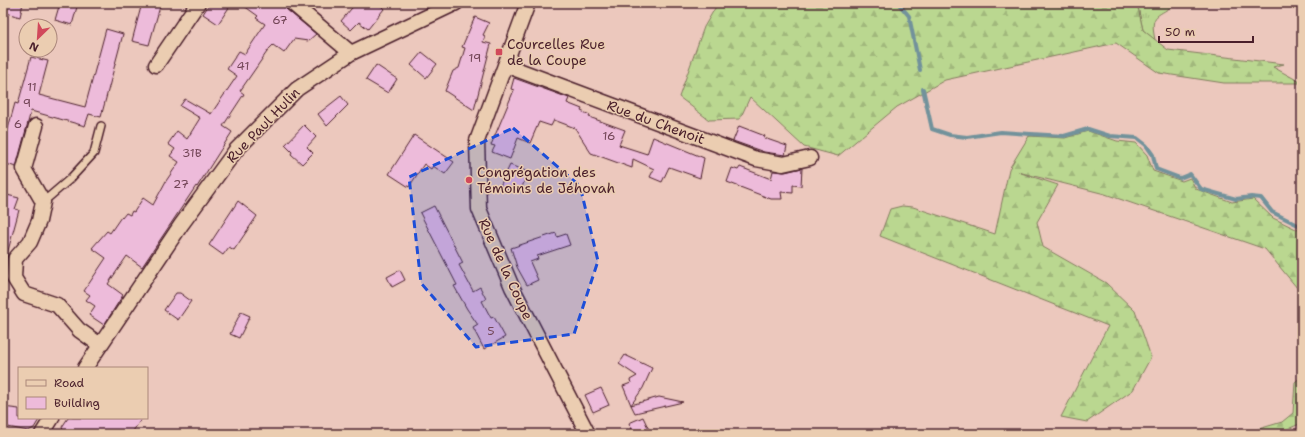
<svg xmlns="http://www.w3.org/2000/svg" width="1305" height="437" viewBox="0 0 1305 437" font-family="'Shantell Sans',sans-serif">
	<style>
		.grass { fill: url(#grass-tufts); stroke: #827b5e }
		.forest { fill: url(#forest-firs); stroke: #827b5e }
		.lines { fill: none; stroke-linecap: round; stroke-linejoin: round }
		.stream { stroke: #72929b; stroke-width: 4 }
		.building { fill: #edbbda; stroke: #4a1f2b }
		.service-casing { stroke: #4a1f2b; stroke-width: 10 }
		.minor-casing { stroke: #4a1f2b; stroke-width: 17 }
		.service { stroke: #ebcdb1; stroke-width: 7 }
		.minor { stroke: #ebcdb1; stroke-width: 14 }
		.marked { fill: #1d4ed8; fill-opacity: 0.2; stroke: #1d4ed8; stroke-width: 3; stroke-dasharray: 8 5; stroke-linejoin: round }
		.poi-dot { fill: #d1495b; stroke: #ebcdb1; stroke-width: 1.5 }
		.labels { text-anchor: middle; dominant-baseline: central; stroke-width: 3; stroke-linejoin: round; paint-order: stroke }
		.number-label { font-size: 12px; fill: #734657 }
		.poi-label { font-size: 14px; fill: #4a1f2b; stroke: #ebcdb1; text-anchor: start }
		.street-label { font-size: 14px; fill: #4a1f2b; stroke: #ebcdb1 }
	</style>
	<defs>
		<pattern id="grass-tufts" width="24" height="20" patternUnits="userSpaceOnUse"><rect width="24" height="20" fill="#bad790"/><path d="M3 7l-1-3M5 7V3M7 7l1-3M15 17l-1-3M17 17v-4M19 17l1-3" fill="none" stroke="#a1b87c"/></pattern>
		<pattern id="forest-firs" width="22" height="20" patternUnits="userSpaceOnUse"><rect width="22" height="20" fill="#bad790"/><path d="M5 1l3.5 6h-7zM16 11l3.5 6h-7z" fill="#a1b87c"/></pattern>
	</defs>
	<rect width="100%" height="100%" fill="#ecc8bd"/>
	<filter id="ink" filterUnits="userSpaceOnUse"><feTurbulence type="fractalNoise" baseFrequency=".025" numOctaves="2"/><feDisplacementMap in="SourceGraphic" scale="8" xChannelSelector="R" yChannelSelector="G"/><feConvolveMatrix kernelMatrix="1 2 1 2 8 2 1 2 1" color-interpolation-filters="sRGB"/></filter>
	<g filter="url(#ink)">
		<path class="grass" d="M 1137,3 L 1176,3 C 1159,18 1149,11 1155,40 L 1143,30 Z"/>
		<path class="forest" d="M 718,3 L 1137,3 L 1143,30 L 1168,50 L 1284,64 L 1273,67 L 1302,83 L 1224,83 L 1159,73 L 1116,43 L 945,80 L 897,107 L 838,156 L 804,147 L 750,97 L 740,119 L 709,120 L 679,97 L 704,27 Z
			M 1088,131 L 1117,141 L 1136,143 L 1147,155 L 1153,171 L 1182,181 L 1190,178 L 1196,189 L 1232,202 L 1253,199 L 1273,218 L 1298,230 L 1302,228 L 1302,294 L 1265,249 L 1105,194 L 1018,172 L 1058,185 L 1037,222 L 1043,247 L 1106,283 L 1135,311 L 1151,357 L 1133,390 L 1087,422 L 1061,417 L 1108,326 L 880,236 L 890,209 L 902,206 L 913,207 L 995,234 L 1009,169 L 1029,136 L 1065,138 Z
			M 1302,376 L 1302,423 L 1276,434 L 1242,434 L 1282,422 L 1293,413 L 1295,382 Z"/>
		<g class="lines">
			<path class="stream" d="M 898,3 L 909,16 L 920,70
				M 923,89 L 932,129 L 950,135 L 967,137 L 1001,132 L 1064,136 L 1088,129 L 1110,136 L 1137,138 L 1146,145 L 1153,155 L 1156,169 L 1180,178 L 1190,174 L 1201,189 L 1236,199 L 1251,197 L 1261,198 L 1272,212 L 1302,227"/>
		</g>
		<path class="building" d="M 5,3 L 23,3 L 20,17 L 3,12 Z
			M 60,3 L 78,3 L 72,25 L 55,20 Z
			M 142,3 L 161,3 L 149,45 L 132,41 Z
			M 210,3 L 232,3 L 218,24 L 203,14 Z
			M 240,3 L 282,3 L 286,9 L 316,34 L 308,41 L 294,39 L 284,53 L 273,45 L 269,49 L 240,91 L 244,94 L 223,126 L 232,132 L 197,187 L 196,186 L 142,267 L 127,256 L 108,284 L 123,295 L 104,325 L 89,315 L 95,306 L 86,300 L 90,295 L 84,291 L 106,258 L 92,248 L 107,231 L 110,233 L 121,217 L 122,218 L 126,213 L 130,215 L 132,211 L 134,212 L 143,198 L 153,205 L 166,181 L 179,162 L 170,156 L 175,149 L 168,144 L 177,131 L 187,139 L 200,118 L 180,106 L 185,99 L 211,114 L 237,76 L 227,69 L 239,51 L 245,54 L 265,24 L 256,18 L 258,16 Z
			M 356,3 L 378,3 L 384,9 L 368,29 L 359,22 L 351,30 L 341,21 Z
			M 475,17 L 489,23 L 483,35 L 485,36 L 483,42 L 491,44 L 474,110 L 445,91 L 453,71 L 459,68 L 465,48 L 462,47 Z
			M 106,29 L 123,34 L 101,117 L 89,114 L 85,126 L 31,111 L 16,167 L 3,163 L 3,147 L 15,103 L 18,104 L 31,57 L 48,61 L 39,95 L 85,107 Z
			M 422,52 L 437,64 L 426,78 L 411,65 Z
			M 376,65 L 397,79 L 388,93 L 366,80 Z
			M 514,78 L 569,98 L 567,103 L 582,109 L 581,111 L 590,115 L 589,117 L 625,130 L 619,145 L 647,154 L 653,137 L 704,158 L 700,178 L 669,167 L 662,182 L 650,177 L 654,169 L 633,159 L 632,168 L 591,153 L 575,128 L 554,120 L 551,126 L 539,122 L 530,143 L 518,138 L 510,159 L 492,152 L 495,146 L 491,145 L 514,90 L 511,89 Z
			M 341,96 L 348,105 L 327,126 L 318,114 Z
			M 304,125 L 316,137 L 307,147 L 313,153 L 302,164 L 291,154 L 292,152 L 285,145 Z
			M 739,126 L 765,136 L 764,138 L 787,146 L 785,155 L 764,152 L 733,141 Z
			M 414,135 L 454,162 L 445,174 L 433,166 L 431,169 L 424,164 L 409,187 L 389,174 Z
			M 510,165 L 528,172 L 520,192 L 514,189 L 513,192 L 500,186 Z
			M 740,167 L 771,179 L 773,171 L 785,172 L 802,168 L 801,186 L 793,185 L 793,193 L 781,192 L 782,199 L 771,199 L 727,182 L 732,168 L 738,170 Z
			M 7,195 L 19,198 L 15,209 L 19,210 L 6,258 L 3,258 L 3,206 L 4,206 Z
			M 238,201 L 257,216 L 234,250 L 229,247 L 223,255 L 209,245 Z
			M 434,206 L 463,263 L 459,265 L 473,291 L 480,287 L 486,299 L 482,301 L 491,318 L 494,317 L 505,337 L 484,349 L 473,328 L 478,325 L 467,309 L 454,286 L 457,285 L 420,213 Z
			M 556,233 L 557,237 L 566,234 L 570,245 L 537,256 L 538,259 L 530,262 L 538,280 L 527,285 L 517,267 L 511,248 Z
			M 400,270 L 405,280 L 392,287 L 387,277 Z
			M 176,293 L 180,293 L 191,301 L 178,320 L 164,310 Z
			M 241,312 L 250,316 L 239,338 L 230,334 Z
			M 625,355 L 652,368 L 643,388 L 631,405 L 623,386 L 631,383 L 630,380 L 637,376 L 619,364 Z
			M 601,388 L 609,405 L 593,412 L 585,395 Z
			M 659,397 L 683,402 L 635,413 L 631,405 Z
			M 3,407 L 19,409 L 19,418 L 40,418 L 34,428 L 28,431 L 3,426 Z
			M 643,417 L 651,434 L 634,434 L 629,423 Z
			M 68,418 L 142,418 L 131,434 L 64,434 L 62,427 Z"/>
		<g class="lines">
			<defs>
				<path id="service" d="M 43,202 L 70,179 L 94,153 L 101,126"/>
				<path id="minor" d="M 292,3 L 351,53
					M 528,3 L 477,141 L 479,209 L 512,287 L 588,434
					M 156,65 L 198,3
					M 505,65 L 756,159 L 783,164 L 810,158
					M 36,126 L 24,169 L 43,202 L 39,221 L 30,242 L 15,259 L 14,278 L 24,294 L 57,305 L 79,330 L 100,345
					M 85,368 L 181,225 L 236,150 L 297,89 L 351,53 L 456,3
					M 42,434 L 52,418"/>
			</defs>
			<use href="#service" class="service-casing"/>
			<use href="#minor" class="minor-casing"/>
			<use href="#service" class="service"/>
			<use href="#minor" class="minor"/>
		</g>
	</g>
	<path class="marked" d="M 513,128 L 580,186 L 598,261 L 574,334 L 476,347 L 421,283 L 409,177 Z"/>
	<g class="poi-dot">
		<rect x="495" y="48" width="8" height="8" rx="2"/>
		<circle cx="469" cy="180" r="4"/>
	</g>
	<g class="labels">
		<g class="number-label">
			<text x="280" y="20">67</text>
			<text x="475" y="58">19</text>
			<text x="243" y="66">41</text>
			<text x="32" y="87">11</text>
			<text x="27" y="103">9</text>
			<text x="18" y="124">6</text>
			<text x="609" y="136">16</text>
			<text x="192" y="153">31B</text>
			<text x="181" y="184">27</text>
			<text x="491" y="331">5</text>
		</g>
		<g class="poi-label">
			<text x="507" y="44">Courcelles Rue<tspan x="507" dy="16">de la Coupe</tspan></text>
			<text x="477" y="172">Congrégation des<tspan x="477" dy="16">Témoins de Jéhovah</tspan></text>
		</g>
		<g class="street-label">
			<text transform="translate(656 122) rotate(20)">Rue du Chenoit</text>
			<text transform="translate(263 125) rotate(-46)">Rue Paul Hulin</text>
			<text transform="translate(506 269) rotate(65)">Rue de la Coupe</text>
		</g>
	</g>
	<rect width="1305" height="437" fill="none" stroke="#ebcdb1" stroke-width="16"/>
	<rect x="8" y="8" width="1289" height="421" fill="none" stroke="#4a1f2b" stroke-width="1.5" filter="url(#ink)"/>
	<rect x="18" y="367" width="130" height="52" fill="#ebcdb1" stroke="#ab877b"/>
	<rect x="26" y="380" width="20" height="6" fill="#ebcdb1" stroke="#ab877b"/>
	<text x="54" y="387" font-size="12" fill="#4a1f2b">Road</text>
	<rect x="26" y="397" width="20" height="12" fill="#edbbda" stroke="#ab877b"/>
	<text x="54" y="407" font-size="12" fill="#4a1f2b">Building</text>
	<g transform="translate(38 38) rotate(205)"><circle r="19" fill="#ebcdb1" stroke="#ab877b"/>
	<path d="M0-3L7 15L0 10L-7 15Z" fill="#d1495b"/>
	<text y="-6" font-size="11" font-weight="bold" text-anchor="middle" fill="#4a1f2b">N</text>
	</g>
	<path d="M1159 36v6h94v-6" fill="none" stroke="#4a1f2b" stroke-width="2"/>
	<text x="1165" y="36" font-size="12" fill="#4a1f2b" stroke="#ebcdb1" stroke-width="3" paint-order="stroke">50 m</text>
</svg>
